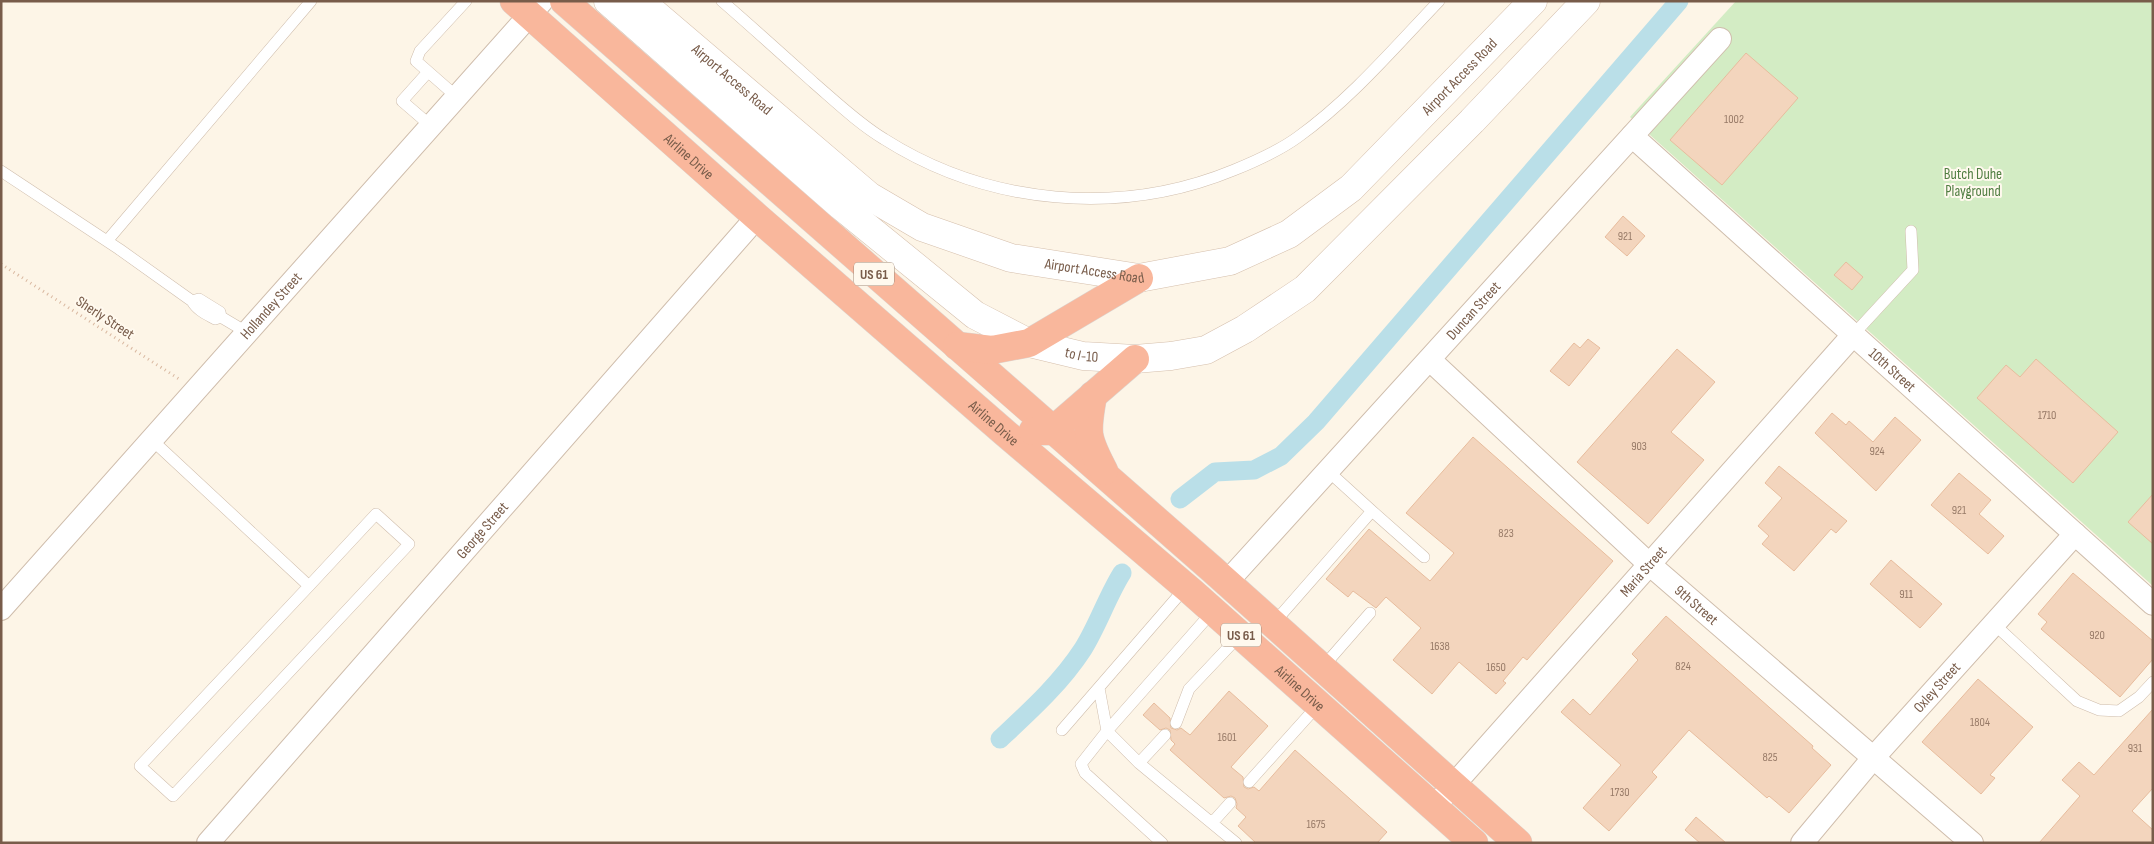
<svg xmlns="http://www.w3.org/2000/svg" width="2154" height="844" viewBox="0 0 2154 844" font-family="'Sofia Sans Condensed',sans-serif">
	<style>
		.green { fill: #d3ecc4 }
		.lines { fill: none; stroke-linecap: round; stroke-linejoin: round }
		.canal { stroke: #badfe8; stroke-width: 19 }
		.building { fill: #f3d5bd; stroke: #e7bc9d }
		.lane-casing { stroke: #cfbdac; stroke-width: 12 }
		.street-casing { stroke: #cfbdac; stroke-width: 24 }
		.secondary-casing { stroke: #d5bfac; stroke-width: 29 }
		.highway-casing { stroke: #dcd5d0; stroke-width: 29 }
		.path { stroke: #d9b8a0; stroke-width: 3; stroke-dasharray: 1 4; stroke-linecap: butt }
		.lane { stroke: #fff; stroke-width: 11 }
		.street { stroke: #fff; stroke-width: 22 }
		.secondary { stroke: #fff; stroke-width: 28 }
		.highway { stroke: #f9b79c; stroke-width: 28 }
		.labels { text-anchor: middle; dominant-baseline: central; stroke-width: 4; stroke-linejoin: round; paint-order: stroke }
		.number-label { font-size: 12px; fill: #977a67 }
		.shield { fill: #fff9ee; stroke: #a08b7b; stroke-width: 1 }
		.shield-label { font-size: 14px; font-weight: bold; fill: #785c4a }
		.street-label { font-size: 15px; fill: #785c4a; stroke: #fff9ee }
		.park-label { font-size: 15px; fill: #517e42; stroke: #fff9ee }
	</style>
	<rect width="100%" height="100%" fill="#fdf5e7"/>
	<path class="green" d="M 1736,1 L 2153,1 L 2153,586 L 1630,117 Z"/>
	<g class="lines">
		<path class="canal" d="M 1180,499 L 1215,472 L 1254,470 L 1281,456 L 1316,422 L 1679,1
			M 1000,739 C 1030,711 1061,683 1083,649 C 1098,625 1107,597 1122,573"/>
	</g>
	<path class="building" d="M 1746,53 L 1798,98 L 1722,185 L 1670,140 Z
		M 1623,216 L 1645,236 L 1627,256 L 1605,237 Z
		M 1846,262 L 1863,277 L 1852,290 L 1834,275 Z
		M 1588,339 L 1600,348 L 1569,386 L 1550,371 L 1574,343 L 1580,348 Z
		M 1677,349 L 1715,382 L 1671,432 L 1704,460 L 1648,524 L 1577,462 Z
		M 2036,359 L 2118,432 L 2073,483 L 1977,398 L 2006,365 L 2020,377 Z
		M 1832,413 L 1846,425 L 1849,421 L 1873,442 L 1895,417 L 1921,440 L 1876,491 L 1815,433 Z
		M 1473,437 L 1613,561 L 1527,660 L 1523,657 L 1503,681 L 1506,683 L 1496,694 L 1459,662 L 1432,694 L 1393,660 L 1421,628 L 1386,597 L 1376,608 L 1353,591 L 1348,597 L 1326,579 L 1369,529 L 1430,581 L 1454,553 L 1406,513 Z
		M 1779,466 L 1847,521 L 1836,533 L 1831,529 L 1794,571 L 1762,544 L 1769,536 L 1758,526 L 1782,498 L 1765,483 Z
		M 1959,473 L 1991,500 L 1979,514 L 2004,536 L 1988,554 L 1931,505 Z
		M 2153,494 L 2153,544 L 2128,522 Z
		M 1891,560 L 1942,604 L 1920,628 L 1870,584 Z
		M 2073,573 L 2153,641 L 2153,659 L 2120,697 L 2041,629 L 2047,622 L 2038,614 Z
		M 1666,616 L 1813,746 L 1812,748 L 1831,765 L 1789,813 L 1769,796 L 1767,798 L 1689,730 L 1652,772 L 1657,777 L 1609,831 L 1583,808 L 1621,765 L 1561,712 L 1573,699 L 1590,715 L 1638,660 L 1632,654 Z
		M 1978,679 L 2033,727 L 1990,775 L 1995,778 L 1981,794 L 1922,742 Z
		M 1229,691 L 1268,726 L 1231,767 L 1243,777 L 1244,787 L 1248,789 L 1254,787 L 1259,791 L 1295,750 L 1387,832 L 1377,843 L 1256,843 L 1238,826 L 1246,817 L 1236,808 L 1237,804 L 1235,798 L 1231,796 L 1224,798 L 1170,750 L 1175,744 L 1171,740 L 1170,730 L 1166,728 L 1160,730 L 1143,715 L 1154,703 L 1170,718 L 1171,728 L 1177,730 L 1181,728 L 1190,735 Z
		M 2153,709 L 2153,788 L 2132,811 L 2153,830 L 2153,843 L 2039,843 L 2080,796 L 2062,780 L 2079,762 L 2094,775 Z
		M 1696,817 L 1726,843 L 1700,843 L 1685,830 Z"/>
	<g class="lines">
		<defs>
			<path id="lane" d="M 722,1 C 753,28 784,56 814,83 C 836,102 859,124 884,139 C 988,205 1120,217 1234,170 C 1256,161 1279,151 1298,137 C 1351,99 1394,48 1439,1
				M 428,72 L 402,101 L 431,126
				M 457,97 L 416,61 L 420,51 L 466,1
				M 1,171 L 119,249 L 192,301
				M 107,241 L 311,1
				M 221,317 L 215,319 C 206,314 197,310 192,301 L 199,299 L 220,312 L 221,317 L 248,333
				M 1853,335 L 1913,270 L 1911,231
				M 152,440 L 309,586 L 140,766 L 173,796 L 409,544 L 376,514 L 309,586
				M 1372,511 L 1424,557
				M 1213,611 L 1107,731 L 1139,763 L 1236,843
				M 1273,624 L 1372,511 L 1328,471
				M 1994,624 L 2077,701 L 2099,710 L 2119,711 L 2139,697 L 2153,682
				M 1322,668 L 1370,613
				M 1099,688 L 1107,731 L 1081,764 L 1085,773 L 1162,843
				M 1176,723 L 1189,689 L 1240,635
				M 1062,730 L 1186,587
				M 1139,763 L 1165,735
				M 1249,782 L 1319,704
				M 1212,823 L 1230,803"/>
			<g id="street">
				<path id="s1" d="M 1632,136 L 2153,604"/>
				<path id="s2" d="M 1430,360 L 1649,564 L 1972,843"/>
				<path id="s3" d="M 1226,583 L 1720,39"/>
				<path id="s4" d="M 1,609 L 542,1"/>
				<path id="s5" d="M 1434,807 L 1853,335"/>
				<path id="s6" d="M 208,843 L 757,217"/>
				<path id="s7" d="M 1802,843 L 1874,757 L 2075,534"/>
			</g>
			<g id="secondary">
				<path id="s8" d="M 608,1 L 841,206 L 975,315 L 1029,343 L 1083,356 L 1135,359 L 1171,356 L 1206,350 L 1245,329 L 1305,289 L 1472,121 L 1586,1"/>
				<path id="s9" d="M 640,1 L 869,196 L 922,227 L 1011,258 L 1139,278 L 1230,261 L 1289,234 L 1351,188 L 1533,1"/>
			</g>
			<g id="highway">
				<path id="s10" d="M 514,1 L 757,217 L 1004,432 L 1193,593 L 1474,843"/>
				<path d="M 564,1 L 1213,570 L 1518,843"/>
				<path d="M 957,346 L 992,350 L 1029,343 L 1139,278"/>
				<path d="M 1093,395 C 1086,433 1086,437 1104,471"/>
				<path d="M 1033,431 L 1052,431 L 1135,359"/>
			</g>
		</defs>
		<use href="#lane" class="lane-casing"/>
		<use href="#street" class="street-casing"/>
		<use href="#secondary" class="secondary-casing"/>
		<use href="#highway" class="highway-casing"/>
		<path class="path" d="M 1,264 L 179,379"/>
		<use href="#lane" class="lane"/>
		<use href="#street" class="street"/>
		<use href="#secondary" class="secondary"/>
		<use href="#highway" class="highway"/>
	</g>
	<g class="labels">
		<g class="number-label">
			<text x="1734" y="119">1002</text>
			<text x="1625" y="236">921</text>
			<text x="2047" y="415">1710</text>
			<text x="1639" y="446">903</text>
			<text x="1877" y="451">924</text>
			<text x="1959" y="510">921</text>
			<text x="1506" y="533">823</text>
			<text x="1906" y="594">911</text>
			<text x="2097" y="635">920</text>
			<text x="1440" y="646">1638</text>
			<text x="1683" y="666">824</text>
			<text x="1496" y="667">1650</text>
			<text x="1980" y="722">1804</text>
			<text x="1227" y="737">1601</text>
			<text x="2135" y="748">931</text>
			<text x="1770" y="757">825</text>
			<text x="1620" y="792">1730</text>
			<text x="1316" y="824">1675</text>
		</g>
		<g class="shield">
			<rect x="854" y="262.5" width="40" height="23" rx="4"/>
			<rect x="1221" y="623.5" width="40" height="23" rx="4"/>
		</g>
		<g class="shield-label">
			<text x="874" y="274">US 61</text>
			<text x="1241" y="635">US 61</text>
		</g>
		<g class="street-label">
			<text stroke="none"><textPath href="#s9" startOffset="976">Airport Access Road</textPath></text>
			<text stroke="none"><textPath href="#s9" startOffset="121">Airport Access Road</textPath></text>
			<text stroke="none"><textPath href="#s10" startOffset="234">Airline Drive</textPath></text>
			<text stroke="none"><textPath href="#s9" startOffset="541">Airport Access Road</textPath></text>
			<text stroke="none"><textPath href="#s4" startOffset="406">Hollandey Street</textPath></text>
			<text stroke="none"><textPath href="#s3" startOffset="368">Duncan Street</textPath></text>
			<text transform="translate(105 318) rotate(33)">Sherly Street</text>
			<text stroke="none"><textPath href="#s8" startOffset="598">to I-10</textPath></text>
			<text stroke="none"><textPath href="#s1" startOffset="350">10th Street</textPath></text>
			<text stroke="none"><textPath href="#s10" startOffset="639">Airline Drive</textPath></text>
			<text stroke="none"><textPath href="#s6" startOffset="416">George Street</textPath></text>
			<text stroke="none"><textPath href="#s5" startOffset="315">Maria Street</textPath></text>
			<text stroke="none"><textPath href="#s2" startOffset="362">9th Street</textPath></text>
			<text stroke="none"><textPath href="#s7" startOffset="206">Oxley Street</textPath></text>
			<text stroke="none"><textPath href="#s10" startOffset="1044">Airline Drive</textPath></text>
		</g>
		<g class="park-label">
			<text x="1973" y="174">Butch Duhe<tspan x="1973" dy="17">Playground</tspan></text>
		</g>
	</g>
	<rect width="2154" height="844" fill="none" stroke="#785c4a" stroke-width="5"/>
</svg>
